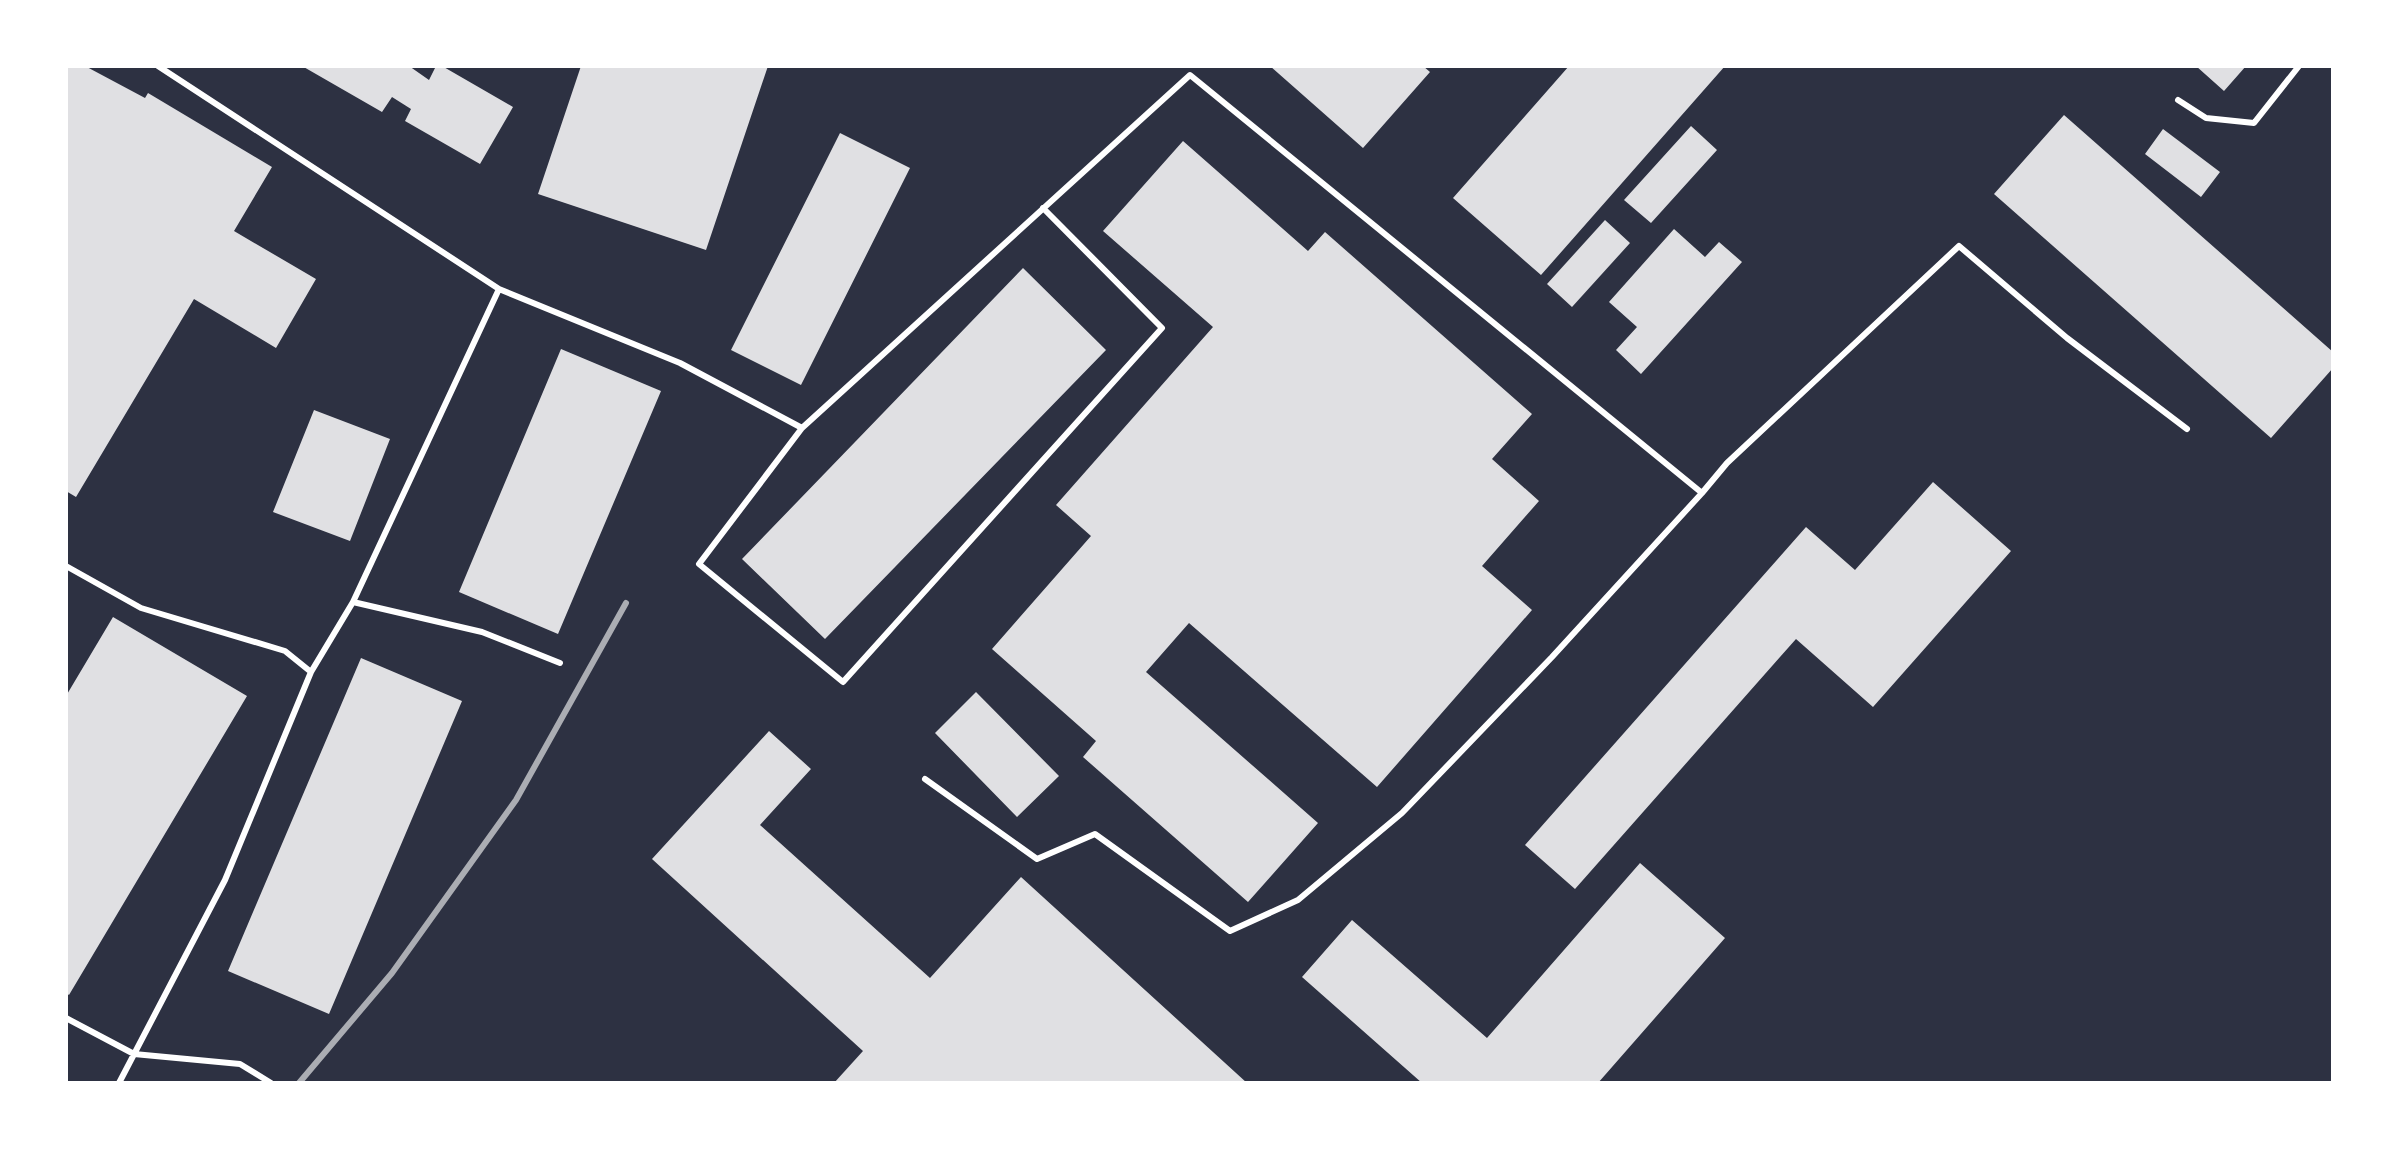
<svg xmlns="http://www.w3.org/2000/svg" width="2399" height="1149" viewBox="0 0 2399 1149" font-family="Raleway,sans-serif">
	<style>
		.building { fill: #e0e0e3 }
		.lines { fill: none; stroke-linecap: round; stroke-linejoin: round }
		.service { stroke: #fff; stroke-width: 6 }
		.rail { stroke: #abadb3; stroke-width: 6 }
	</style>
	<rect width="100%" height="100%" fill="#2d3142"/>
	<path class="building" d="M 66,66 L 85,66 L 145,98 L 148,93 L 272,167 L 234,231 L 316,279 L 276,348 L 194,299 L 76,497 L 66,491 Z
		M 302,66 L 409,66 L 429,80 L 436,66 L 442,66 L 513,107 L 480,164 L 405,121 L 411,109 L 392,97 L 382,112 Z
		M 581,66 L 768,66 L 706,250 L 538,194 Z
		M 1270,66 L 1423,66 L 1430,72 L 1363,148 Z
		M 1569,66 L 1725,66 L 1541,275 L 1453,198 Z
		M 2196,66 L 2246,66 L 2224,91 Z
		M 2064,115 L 2333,352 L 2333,368 L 2271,438 L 1994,194 Z
		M 1691,126 L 1717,150 L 1651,223 L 1624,200 Z
		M 2163,129 L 2220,172 L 2201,197 L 2145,154 Z
		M 840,133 L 910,168 L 801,385 L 731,350 Z
		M 1183,141 L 1308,251 L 1325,232 L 1532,414 L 1492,459 L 1539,501 L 1482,566 L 1532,610 L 1377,787 L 1189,623 L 1146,672 L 1318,823 L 1248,902 L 1083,757 L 1096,741 L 992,649 L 1091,536 L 1056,505 L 1213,327 L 1103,231 Z
		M 1605,220 L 1630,243 L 1572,307 L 1547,284 Z
		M 1674,229 L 1705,257 L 1719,242 L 1742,262 L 1641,374 L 1616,350 L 1637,327 L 1609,302 Z
		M 1023,268 L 1106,350 L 825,639 L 742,559 Z
		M 561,349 L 661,391 L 558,634 L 459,592 Z
		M 314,410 L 390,439 L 350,541 L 273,512 Z
		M 1933,482 L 2011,551 L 1873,707 L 1796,639 L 1575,889 L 1525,845 L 1806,527 L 1855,570 Z
		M 113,617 L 247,696 L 69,995 L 66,993 L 66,696 Z
		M 361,658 L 462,701 L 329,1014 L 228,971 Z
		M 976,692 L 1059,776 L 1017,817 L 935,733 Z
		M 769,731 L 811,769 L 760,825 L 930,978 L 1021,877 L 1247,1083 L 834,1083 L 863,1051 L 652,859 Z
		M 1640,863 L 1725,938 L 1598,1083 L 1422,1083 L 1302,977 L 1352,920 L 1487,1038 Z"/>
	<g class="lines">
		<path class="service" d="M 158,66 L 499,289
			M 2178,100 L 2206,118 L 2254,123 L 2299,66
			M 802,428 L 699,564 L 843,682 L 1162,328 L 1043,208
			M 66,566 L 141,608 L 285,651 L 311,672 L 225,880 L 119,1083
			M 353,602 L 499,289 L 680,363 L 802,428 L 1190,75 L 1702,493 L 1727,463 L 1959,246 L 2067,338 L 2187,429
			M 311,672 L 353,602 L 482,632 L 560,663
			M 925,779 L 1037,859 L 1095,834 L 1230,931 L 1298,900 L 1402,813 L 1552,657 L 1702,493
			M 66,1018 L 134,1054 L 240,1064 L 271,1083"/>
		<path class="rail" d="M 299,1083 L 392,973 L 516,800 L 626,603"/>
	</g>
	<rect width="2399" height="1149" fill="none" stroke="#ffffff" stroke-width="136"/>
</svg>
